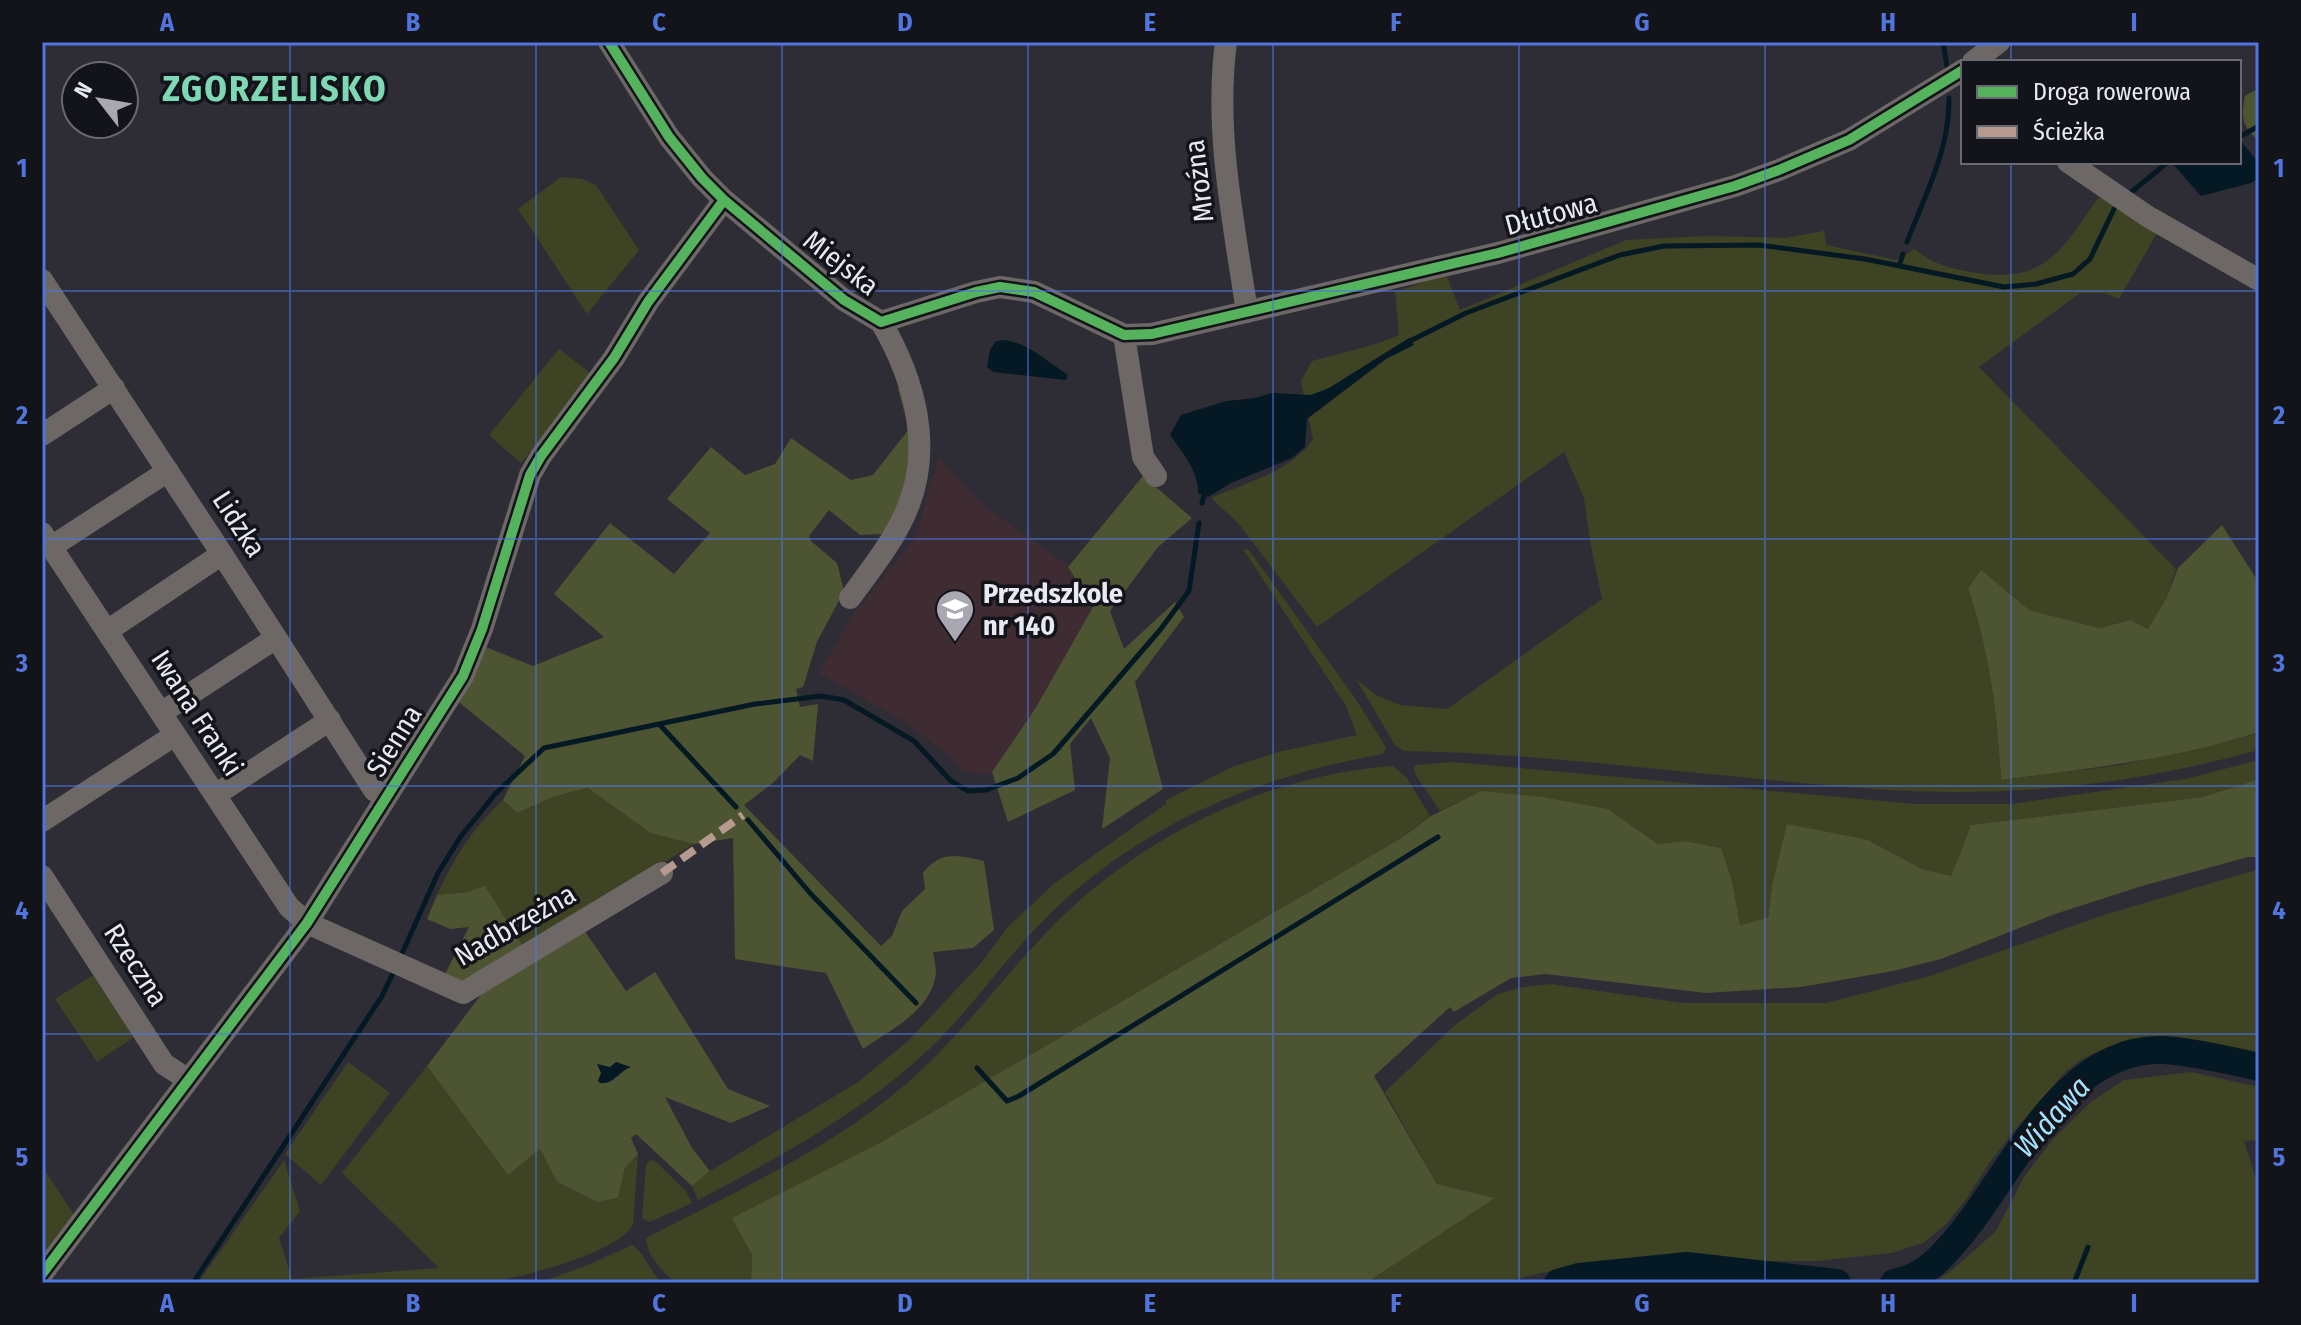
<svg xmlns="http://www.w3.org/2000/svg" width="2301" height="1325" viewBox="0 0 2301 1325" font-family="'Fira Sans Condensed',sans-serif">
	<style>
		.education { fill: #3e2c32 }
		.green { fill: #3e4324 }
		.forest { fill: #4d5431 }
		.water { fill: #041923 }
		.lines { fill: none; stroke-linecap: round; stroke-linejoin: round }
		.stream { stroke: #041923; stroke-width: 5 }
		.river { stroke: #041923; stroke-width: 28 }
		.minor { stroke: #6d6766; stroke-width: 22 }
		.quiet { stroke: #b69a8f; stroke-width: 8; stroke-dasharray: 16 8; stroke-linecap: butt }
		.cycleway-casing { stroke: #13131a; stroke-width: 15 }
		.cycleway { stroke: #56b35d; stroke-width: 10 }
		.grid { fill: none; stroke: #5075df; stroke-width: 2; stroke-opacity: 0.55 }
		.labels { text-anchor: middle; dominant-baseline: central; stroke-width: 7; stroke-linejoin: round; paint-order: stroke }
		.street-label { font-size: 28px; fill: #e9e9f4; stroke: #13131a }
		.poi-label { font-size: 28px; font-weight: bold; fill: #e9e9f4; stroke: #13131a; text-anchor: start }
		.water-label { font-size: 30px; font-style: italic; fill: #a2e2fe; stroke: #13131a }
		.district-label { font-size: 36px; font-weight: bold; letter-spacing: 2px; fill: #7ed8b5; stroke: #13131a }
		.neatline { fill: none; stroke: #5075df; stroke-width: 3 }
		.grid-label { font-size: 26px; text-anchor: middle; font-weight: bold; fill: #5075df }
	</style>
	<rect width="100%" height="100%" fill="#2e2d36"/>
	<path class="education" d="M 939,458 L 988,509 L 1065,563 L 1093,607 L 1035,709 L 989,775 L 962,770 L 942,750 L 903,721 L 819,673 L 852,616 L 914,539 Z"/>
	<path class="green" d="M 561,177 L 582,179 L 596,185 L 639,250 L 587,314 L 518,209 Z
		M 2107,196 L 2159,230 L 2119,299 L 2105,293 L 2080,293 L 1979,367 L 2176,569 L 2166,599 L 2149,629 L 2131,620 L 2099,628 L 2029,610 L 1981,571 L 1968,588 C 1990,655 1997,710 2001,780 L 2121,765 L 2234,740 L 2259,732 L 2259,750 C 2175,773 2089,788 2002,791 C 1921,795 1841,787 1760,779 C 1642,768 1523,753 1404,751 L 1395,745 L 1356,679 L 1376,695 L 1400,705 L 1447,709 L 1602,599 L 1590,541 L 1584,498 L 1564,452 L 1317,627 L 1238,523 L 1211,498 C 1245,483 1293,471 1313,439 L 1301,381 L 1312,361 L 1376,344 L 1399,335 L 1395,292 L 1446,274 L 1460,310 L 1626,240 L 1708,236 L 1785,238 L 1824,231 L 1826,245 L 1896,260 L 1915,249 C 1932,264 1949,268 1971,272 C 2045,285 2060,252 2098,198 Z
		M 559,349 L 593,375 L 521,463 L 489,435 Z
		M 1243,549 L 1249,550 L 1355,698 L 1386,747 L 1383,754 C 1253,777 1131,829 1038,926 C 999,967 967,1014 926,1052 C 858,1115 779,1157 698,1200 L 692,1186 L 710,1171 L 858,1082 L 907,1042 L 981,963 L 1007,928 L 1029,907 L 1055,883 L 1166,804 L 1166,800 L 1232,767 L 1278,752 L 1357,735 L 1346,706 Z
		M 2259,760 L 2259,779 L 2203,797 L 1971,825 L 1951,876 L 1922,869 L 1868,840 L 1772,886 L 1768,919 L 1740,925 L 1732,882 L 1721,848 L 1685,841 L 1658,844 L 1608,809 L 1481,791 L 1440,811 L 1415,774 L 1414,768 L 1416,765 L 1453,762 L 1916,804 L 2012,804 L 2185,779 Z
		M 1393,766 L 1407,778 L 1430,816 L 1403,837 L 876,1145 L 733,1218 L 752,1255 L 751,1283 L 676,1283 C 662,1271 647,1257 646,1238 C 736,1191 829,1150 906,1084 C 959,1038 998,983 1046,933 C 1134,840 1264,775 1393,766 Z
		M 588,788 L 650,833 L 694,844 L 524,948 L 485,887 L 467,892 L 437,895 C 453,859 474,826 503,800 L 517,813 L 553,797 Z
		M 2259,869 L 2259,1054 L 2221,1045 L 2158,1040 L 2102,1050 L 2082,1059 L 2066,1071 L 2014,1131 L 1990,1162 L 1967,1198 L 1947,1223 L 1925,1242 L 1892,1253 L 1817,1261 L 1759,1261 L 1678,1253 L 1568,1267 L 1500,1283 L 1366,1283 L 1494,1198 L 1437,1184 L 1385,1092 L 1455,1025 L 1498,994 L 1523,987 L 1551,984 L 1683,1003 L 1826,1003 L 1930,976 L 2104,915 Z
		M 93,975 L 134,1037 L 97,1062 L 55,999 Z
		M 348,1062 L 390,1093 L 321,1185 L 285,1154 Z
		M 427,1066 L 508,1175 L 540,1149 L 557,1182 L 597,1202 L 618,1198 L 625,1168 L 638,1154 L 633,1224 C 619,1254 513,1280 481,1283 C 451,1285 419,1283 389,1283 C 325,1283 262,1283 198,1283 L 284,1160 L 300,1211 L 279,1238 L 292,1279 L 439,1268 L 342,1173 Z
		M 2191,1072 L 2259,1087 L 2259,1140 L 2244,1141 L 2259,1187 L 2259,1283 L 1933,1283 L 1951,1271 L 1996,1231 L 2024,1177 L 2054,1138 L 2091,1102 L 2124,1080 Z
		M 650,1160 L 655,1161 L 686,1191 L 692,1203 L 650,1222 L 642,1218 L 646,1165 Z
		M 42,1166 L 77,1219 L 42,1264 Z
		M 632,1245 C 644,1251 650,1272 662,1283 L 539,1283 L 590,1264 Z"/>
	<path class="forest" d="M 2259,88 L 2259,141 C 2242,127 2241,118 2245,96 Z
		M 907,385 L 913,410 L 903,510 L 882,534 L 860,535 L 829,510 L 809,536 L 811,541 L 837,563 L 844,591 L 817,642 L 803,687 L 796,689 L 800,707 L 818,704 L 813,761 L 800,755 L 774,782 L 744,805 L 881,946 L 892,936 L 902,911 L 925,889 L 923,873 C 940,850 959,855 984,861 L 994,930 L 973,948 L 933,952 C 934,958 936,966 936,972 C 933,1010 890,1030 863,1049 L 826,973 L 735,959 L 733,838 L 694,844 L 650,833 L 588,788 L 553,797 L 517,813 L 503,800 L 525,756 L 455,699 L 486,647 L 533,666 L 604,637 L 554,594 L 610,523 L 674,574 L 710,533 L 667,499 L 711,447 L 745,475 L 775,464 L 791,438 L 851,480 L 873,475 L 909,429 L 898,389 Z
		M 1143,476 L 1192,518 L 1158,547 L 1110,611 L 1124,649 L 1175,602 L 1184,617 L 1135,682 L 1163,789 L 1102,829 L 1110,758 L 1091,718 L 1070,744 L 1075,790 L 1008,822 L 992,772 L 1035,709 L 1093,607 L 1068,567 Z
		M 2222,525 L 2259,583 L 2259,732 C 2175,759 2088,769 2001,780 C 1997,710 1990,655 1968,588 L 1981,570 L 2029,610 L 2099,628 L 2131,620 L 2148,629 L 2166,599 L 2178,568 Z
		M 2259,779 L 2259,857 L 2248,857 L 2142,886 L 2055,914 L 1941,959 L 1893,971 L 1801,987 L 1706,993 L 1546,974 L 1511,978 L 1454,1012 L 1450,1007 L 1374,1076 L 1437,1184 L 1495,1198 L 1366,1283 L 751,1283 L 752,1255 L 732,1218 L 876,1145 L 1403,837 L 1431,816 L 1481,791 L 1542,797 L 1608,809 L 1658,844 L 1685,841 L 1721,848 L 1732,881 L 1740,925 L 1768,918 L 1772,886 L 1787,824 L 1868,840 L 1922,869 L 1951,876 L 1971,825 L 2203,797 Z
		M 485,886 L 524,948 L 462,986 L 444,976 L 469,927 L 450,929 L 427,919 L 437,895 L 467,892 Z
		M 584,930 L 626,991 L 655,972 L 728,1089 L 770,1106 L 731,1123 L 665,1097 L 692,1148 L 710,1171 L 692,1186 L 636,1134 L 631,1138 L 638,1154 L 625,1168 L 618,1198 L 597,1202 L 557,1182 L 540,1149 L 508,1175 L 427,1066 L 484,991 Z"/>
	<path class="water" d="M 2239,139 L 2259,163 L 2259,178 L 2251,183 L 2201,196 L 2171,162 L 2239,162 Z
		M 1409,338 L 1414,345 L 1386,359 L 1307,419 L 1305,447 L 1292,458 L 1231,483 L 1208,497 L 1198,493 C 1199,472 1182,452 1170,435 L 1181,415 L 1226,401 L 1255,398 L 1273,393 L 1311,395 L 1329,388 Z
		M 1005,340 C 1030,344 1048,362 1068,375 L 1066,380 L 993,372 L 987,367 L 990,350 L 996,341 Z
		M 616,1062 L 631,1067 C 619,1071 614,1085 600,1083 L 598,1081 L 601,1073 L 597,1064 L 610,1067 Z"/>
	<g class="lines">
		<path class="stream" d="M 1943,42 L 1948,73
			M 2239,137 L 2259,126
			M 2129,194 L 2168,162
			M 1907,242 C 1925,195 1950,149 1949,98
			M 1899,266 L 1903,254
			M 1408,342 L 1466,313 L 1620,255 L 1664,246 L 1759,245 L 1865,259 L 2004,287 L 2036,284 L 2073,274 L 2090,259 L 2114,209
			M 1202,503 L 1205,492
			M 660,725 L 736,807
			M 748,820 L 810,893 L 916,1003
			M 400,958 L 438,873 L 461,836 L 496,793 L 544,748 L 755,704 L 821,696 L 844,700 L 914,741 L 951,781 L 968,791 L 986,790 L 1018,778 L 1053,754 L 1160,630 L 1189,591 L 1199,523
			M 977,1068 L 1007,1101 L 1019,1096 L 1438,837
			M 193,1283 L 382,996 L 394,971
			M 2074,1283 L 2088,1247"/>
		<path class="river" d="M 1558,1283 L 1579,1277 L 1687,1266 L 1837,1283
			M 1894,1283 C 1925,1277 1941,1258 1961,1234 C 2013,1171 2065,1046 2163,1050 C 2191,1051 2232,1061 2259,1067"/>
		<path class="minor" d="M 609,42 L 669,137 L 702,178 L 724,200 L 844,300 L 881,322 L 976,292 L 1000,287 L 1034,292 L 1124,335 L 1152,334 L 1498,253 L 1735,186 L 1779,170 L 1849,140 L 1963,70
			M 1226,42 C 1214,132 1234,223 1247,312
			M 1973,62 L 1999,42
			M 2068,162 L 2147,216 L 2259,280
			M 42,280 L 222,554 L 374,790 L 386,798
			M 1124,335 L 1143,457 L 1156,476
			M 42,435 L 114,388
			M 42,533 L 289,907 L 307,923 L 463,993 L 662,873
			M 51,547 L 168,471
			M 850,598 C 869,572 890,546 904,516 C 935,451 915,380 881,322
			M 107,631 L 222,554
			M 161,713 L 276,638
			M 215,795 L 330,720
			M 42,821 L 175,735
			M 42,876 L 164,1064 L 187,1079
			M 42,1274 L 307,923 L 463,676 L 482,629 L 530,475 L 541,456 L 614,358 L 648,302 L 724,200"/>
		<path class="quiet" d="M 662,873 L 743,815"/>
		<defs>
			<path id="cycleway" d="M 609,42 L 669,137 L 702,178 L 724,200 L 844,300 L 881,322 L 976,292 L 1000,287 L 1034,292 L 1124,335 L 1152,334 L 1498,253 L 1735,186 L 1779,170 L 1849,140 L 1963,70
				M 42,1274 L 307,923 L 463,676 L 482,629 L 530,475 L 541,456 L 614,358 L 648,302 L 724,200"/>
		</defs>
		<use href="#cycleway" class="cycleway-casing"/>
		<use href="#cycleway" class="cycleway"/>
	</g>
	<path class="grid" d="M 290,42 L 290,1283M 536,42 L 536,1283M 782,42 L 782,1283M 1028,42 L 1028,1283M 1273,42 L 1273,1283M 1519,42 L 1519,1283M 1765,42 L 1765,1283M 2011,42 L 2011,62M 2011,162 L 2011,1283M 42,291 L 2259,291M 42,539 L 2259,539M 42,786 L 2259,786M 42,1034 L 2259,1034"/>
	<defs>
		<symbol id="school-pin" viewBox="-11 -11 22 30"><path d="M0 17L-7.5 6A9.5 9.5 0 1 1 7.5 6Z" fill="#a8a7b2" stroke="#13131a"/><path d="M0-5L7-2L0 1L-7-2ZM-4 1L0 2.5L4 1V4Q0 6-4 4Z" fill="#fff"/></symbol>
	</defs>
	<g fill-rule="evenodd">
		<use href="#school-pin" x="933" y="587" width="44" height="60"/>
	</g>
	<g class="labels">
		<g class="street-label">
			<text transform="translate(1199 181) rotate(-97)">Mroźna</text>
			<text transform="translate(1551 214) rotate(-15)">Dłutowa</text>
			<text transform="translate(841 263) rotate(38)">Miejska</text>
			<text transform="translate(239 524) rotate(57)">Lidzka</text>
			<text transform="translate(197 713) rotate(57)">Iwana Franki</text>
			<text transform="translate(394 741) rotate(-58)">Sienna</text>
			<text transform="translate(515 925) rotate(-30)">Nadbrzeżna</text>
			<text transform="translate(136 965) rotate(57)">Rzeczna</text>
		</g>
		<g class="poi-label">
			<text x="983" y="593">Przedszkole<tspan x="983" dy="32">nr 140</tspan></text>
		</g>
		<g class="water-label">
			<text transform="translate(2052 1117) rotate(-48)">Widawa</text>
		</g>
		<g class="district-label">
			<text x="275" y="89">ZGORZELISKO</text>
		</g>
	</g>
	<rect width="2301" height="1325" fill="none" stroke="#13131a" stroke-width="88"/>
	<rect x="1961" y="60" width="280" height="104" fill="#13131a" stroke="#696971" stroke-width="2"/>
	<rect x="1977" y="86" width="40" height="12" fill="#56b35d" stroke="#696971" stroke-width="2"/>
	<text x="2033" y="100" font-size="24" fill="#e9e9f4">Droga rowerowa</text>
	<rect x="1977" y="126" width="40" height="12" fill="#b69a8f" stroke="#696971" stroke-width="2"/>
	<text x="2033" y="140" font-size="24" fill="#e9e9f4">Ścieżka</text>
	<g transform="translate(100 100) rotate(301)"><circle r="38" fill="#13131a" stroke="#696971" stroke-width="2"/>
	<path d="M0-6L14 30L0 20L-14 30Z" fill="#a8a7b2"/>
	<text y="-12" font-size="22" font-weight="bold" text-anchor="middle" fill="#e9e9f4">N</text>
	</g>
	<rect x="44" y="44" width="2213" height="1237" class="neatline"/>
	<g class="grid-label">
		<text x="167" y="31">A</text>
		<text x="413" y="31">B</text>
		<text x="659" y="31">C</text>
		<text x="905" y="31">D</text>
		<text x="1150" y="31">E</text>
		<text x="1396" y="31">F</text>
		<text x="1642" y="31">G</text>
		<text x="1888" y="31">H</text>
		<text x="2134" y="31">I</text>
		<text x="22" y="177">1</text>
		<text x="2279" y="177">1</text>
		<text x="22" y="424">2</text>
		<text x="2279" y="424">2</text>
		<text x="22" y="672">3</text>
		<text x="2279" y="672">3</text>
		<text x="22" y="919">4</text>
		<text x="2279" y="919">4</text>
		<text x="22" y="1166">5</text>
		<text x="2279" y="1166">5</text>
		<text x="167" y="1312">A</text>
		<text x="413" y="1312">B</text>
		<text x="659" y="1312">C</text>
		<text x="905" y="1312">D</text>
		<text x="1150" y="1312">E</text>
		<text x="1396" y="1312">F</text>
		<text x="1642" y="1312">G</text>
		<text x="1888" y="1312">H</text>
		<text x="2134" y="1312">I</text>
	</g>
</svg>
